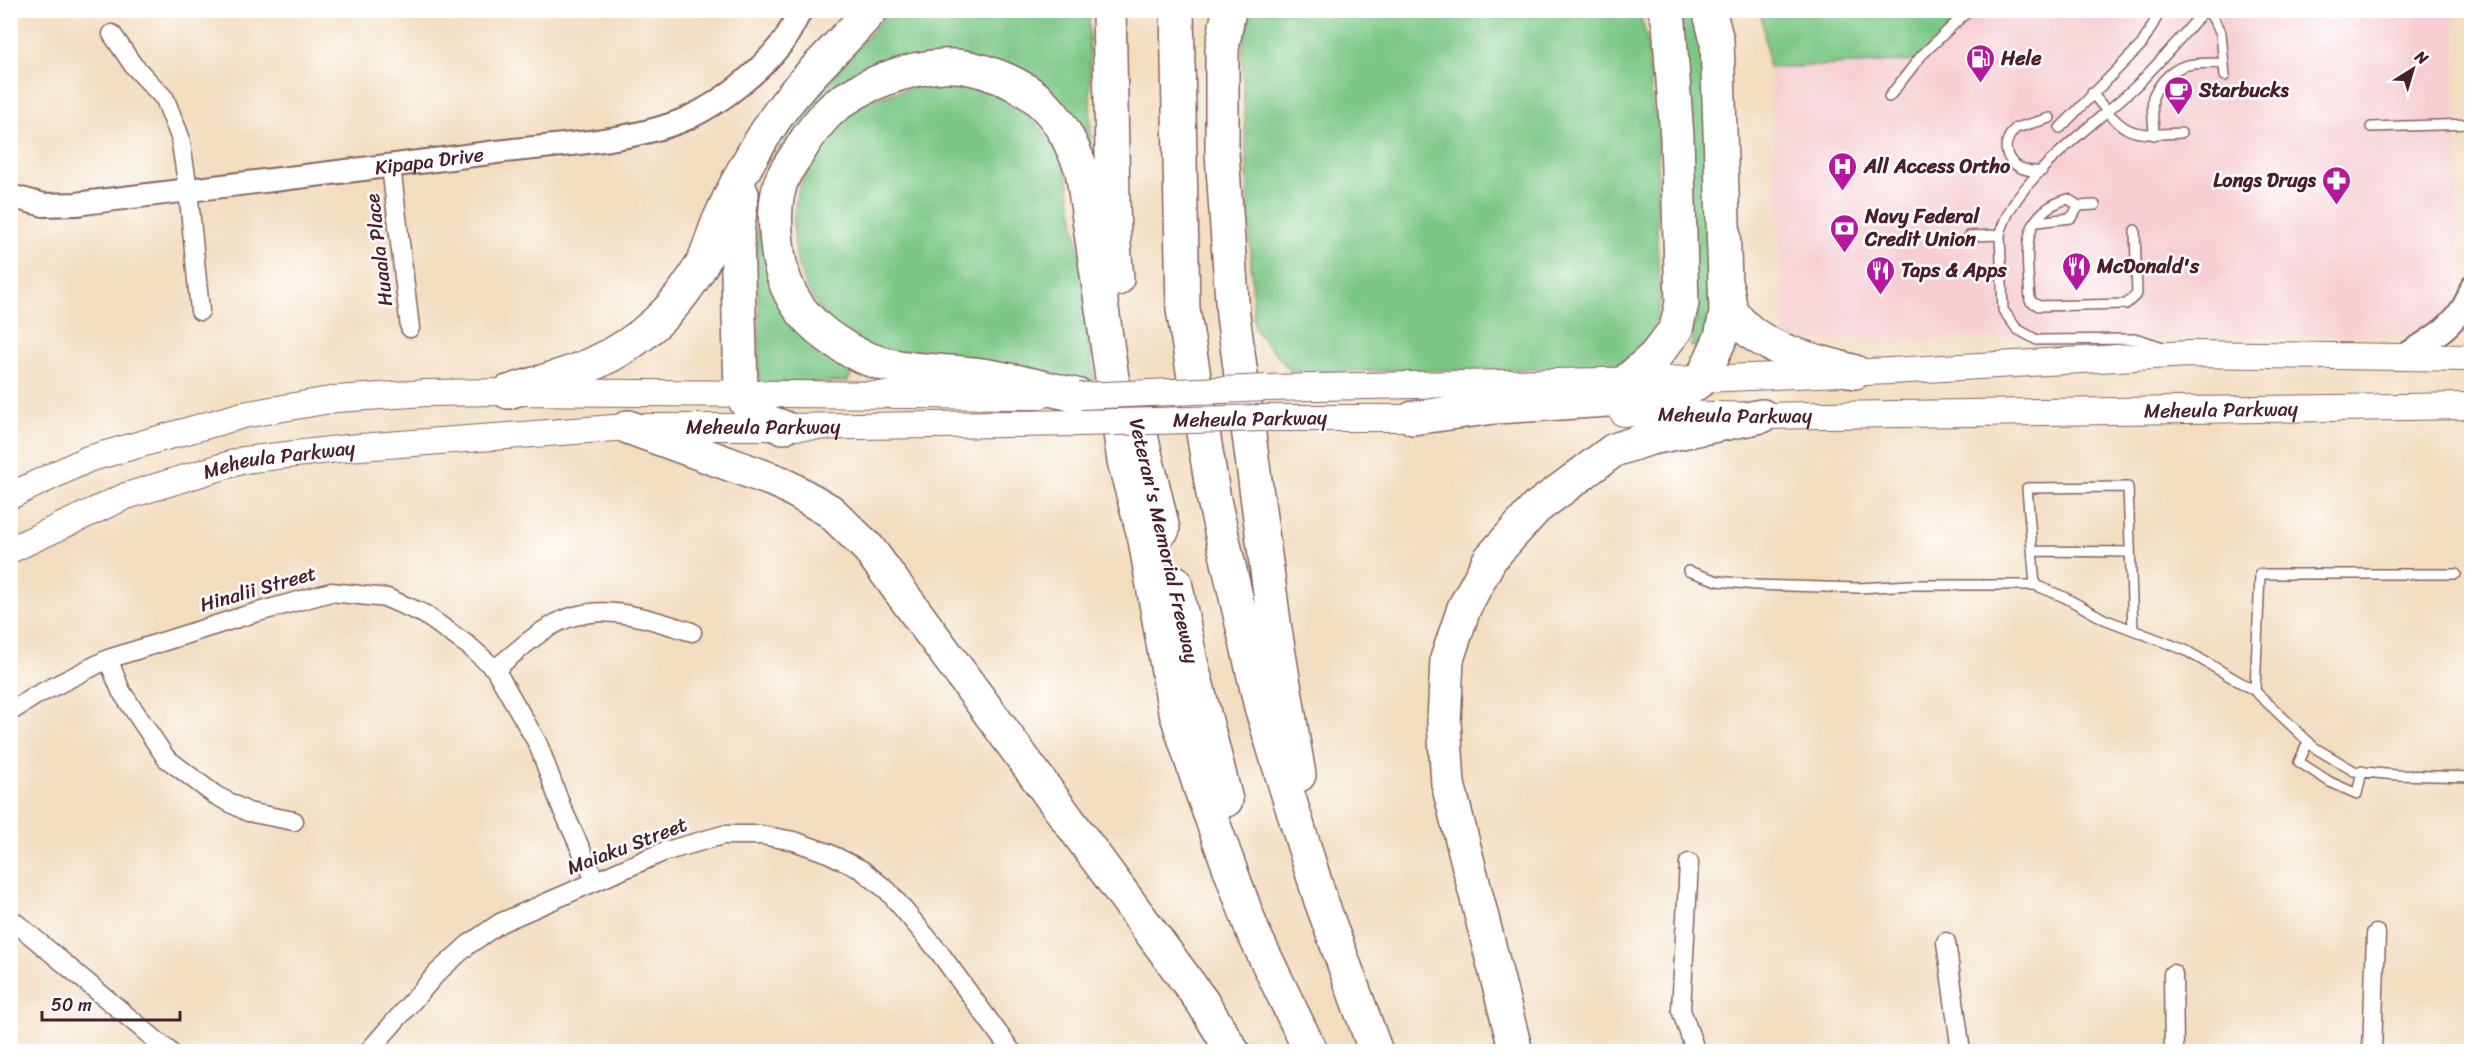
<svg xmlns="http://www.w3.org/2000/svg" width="2482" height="1062" viewBox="0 0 2482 1062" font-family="Sriracha,sans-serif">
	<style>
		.built { fill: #f7cfd3 }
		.green { fill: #7cc785; stroke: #637358; stroke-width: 1.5 }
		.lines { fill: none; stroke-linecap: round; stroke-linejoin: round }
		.service-casing { stroke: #85625e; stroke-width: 12 }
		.minor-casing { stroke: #85625e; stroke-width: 21 }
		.tertiary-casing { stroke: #85625e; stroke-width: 26 }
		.secondary-casing { stroke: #85625e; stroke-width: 28 }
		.motorway-casing { stroke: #85625e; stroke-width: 36 }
		.service { stroke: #fff; stroke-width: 9 }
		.minor { stroke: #fff; stroke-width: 18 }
		.tertiary { stroke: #fff; stroke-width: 22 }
		.secondary { stroke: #fff; stroke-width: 26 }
		.motorway { stroke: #fff; stroke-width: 33 }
		.secondary-bridge-casing { stroke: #85625e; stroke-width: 28; stroke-linecap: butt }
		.secondary-bridge { stroke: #fff; stroke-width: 26 }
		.labels { text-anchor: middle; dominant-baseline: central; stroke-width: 5; stroke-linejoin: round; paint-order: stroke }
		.poi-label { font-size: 20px; font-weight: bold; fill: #4a1f2b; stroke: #fff; text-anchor: start }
		.street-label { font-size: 20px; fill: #4a1f2b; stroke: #fff }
	</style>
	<rect width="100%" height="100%" fill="#fff"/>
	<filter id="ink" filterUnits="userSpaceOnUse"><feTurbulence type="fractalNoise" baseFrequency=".0167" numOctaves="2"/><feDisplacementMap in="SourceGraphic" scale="12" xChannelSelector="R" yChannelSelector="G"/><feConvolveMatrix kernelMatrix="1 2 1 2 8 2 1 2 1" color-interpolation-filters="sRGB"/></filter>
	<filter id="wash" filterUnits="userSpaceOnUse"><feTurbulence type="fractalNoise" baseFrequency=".008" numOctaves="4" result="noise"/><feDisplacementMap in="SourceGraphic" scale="24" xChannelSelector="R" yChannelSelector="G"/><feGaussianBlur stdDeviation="1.35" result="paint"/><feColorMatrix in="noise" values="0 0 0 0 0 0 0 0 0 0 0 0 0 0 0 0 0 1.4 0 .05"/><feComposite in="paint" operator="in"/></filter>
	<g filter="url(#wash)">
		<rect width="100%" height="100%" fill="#f2ddbe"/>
		<path class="built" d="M 1973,11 L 2455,11 L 2459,302 L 2423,334 L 1785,340 L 1769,68 L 1922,61 Z"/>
		<path class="green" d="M 889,11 L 1089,11 L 1091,165 L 1028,78 L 844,84 L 762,234 L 856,367 L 847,382 L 759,383 C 758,360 760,336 759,314 C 756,238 748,191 793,124 Z
			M 1252,11 L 1639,11 L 1647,39 L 1653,110 L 1658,120 L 1657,243 L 1661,302 L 1655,325 L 1649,339 L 1635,354 L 1623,362 L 1609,366 L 1567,369 L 1292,372 L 1254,329 L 1242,54 L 1244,35 Z
			M 1678,11 L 1702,11 L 1718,309 L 1707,348 L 1691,347 L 1695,319 Z
			M 1761,11 L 1973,11 L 1922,61 L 1769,68 Z
			M 924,83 C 986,82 1039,107 1064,166 C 1069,176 1069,190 1071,202 C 1076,232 1081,262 1086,292 L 1083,302 L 1095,379 L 906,364 L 834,331 L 808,291 L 797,263 L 793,222 L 797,195 L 810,160 L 840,122 L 869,101 Z"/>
	</g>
	<g filter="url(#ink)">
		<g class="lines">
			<defs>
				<path id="service" d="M 2208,10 L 2221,33 L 2225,76
					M 2092,93 C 2126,135 2127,136 2181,133
					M 1889,97 L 1921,56 L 1969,10
					M 2371,127 L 2472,124
					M 2060,128 L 2142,44 L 2161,10
					M 2154,135 C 2154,123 2151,109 2153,97 C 2155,91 2159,86 2163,81 C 2181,60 2197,64 2222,63
					M 2042,171 C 2014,174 1993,151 2016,128 L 2050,118
					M 2095,205 L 2079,206 L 2068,199 C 2016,213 2028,259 2030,301 L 2039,306 L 2126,304 L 2137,294 L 2135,230
					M 2037,222 L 2071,218 L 2079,206
					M 1969,236 L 2000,235
					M 2163,347 L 2138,339 L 2037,340 L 2017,329 L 2003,310 L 2000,235 C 2012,180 2096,124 2137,85 C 2161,61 2183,35 2205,10
					M 2032,551 L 2130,552
					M 1688,571 L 1718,581 L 1756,585 L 1859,588 L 1911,585 L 2035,585 L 2064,597 L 2104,619 L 2185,650 L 2255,691 L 2315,748 L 2354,771 L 2396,775 L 2472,777
					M 2035,585 L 2027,488 L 2128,487 L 2133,630
					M 2255,691 L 2260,574 L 2456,574
					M 2308,742 L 2299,762 L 2330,782 L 2357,794 L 2362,771"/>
				<path id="minor" d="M 112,34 L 133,65 L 165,99 L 180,137 L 188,189 L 200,311
					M 391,166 L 410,328
					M 108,659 L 121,691 L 166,758 L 215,795 L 248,812 L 294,821
					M 495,669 C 512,656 528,640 546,629 C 595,598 642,617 692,632
					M 10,712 L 35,696 L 108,659 L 244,616 L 331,592 L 387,598 L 424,614 L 469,646 L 495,669 L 538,744 L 561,806 L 595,880
					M 1689,863 L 1681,1010 L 1696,1052
					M 10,918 L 170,1052
					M 1946,942 L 1961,1052
					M 2173,974 L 2174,1052
					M 368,1052 L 438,972 L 468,945 L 500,923 L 663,852 L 723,835 L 761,835 L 794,841 L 828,853 L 862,870 L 888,891 L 939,952 L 1012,1052
					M 2372,1052 L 2376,934"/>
				<g id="tertiary">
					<path id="s1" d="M 10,196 L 44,205 L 76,204 C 216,186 356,171 496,152 C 555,145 634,142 688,118 C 724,101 758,73 783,42 C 790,32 795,21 801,10"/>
					<path d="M 2402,357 C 2431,339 2462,323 2472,287"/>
				</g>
				<g id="secondary">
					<path d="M 1268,388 L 1702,379 L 1891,371 L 2188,354 L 2472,358"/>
					<path id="s2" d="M 1623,413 L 1762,416 L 2472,406"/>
					<path d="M 1264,418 L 1430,418"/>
					<path d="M 10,496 L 88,459 L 243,415 L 336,399 L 426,393 L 508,392 L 1038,396"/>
					<path id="s3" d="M 10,550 L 126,496 L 244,460 L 347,448 L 628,427 L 783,427 L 1081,423"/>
				</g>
				<path id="motorway" d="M 1109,10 L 1114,245 L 1117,279
					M 1177,10 L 1183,309 L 1214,500 L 1261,707 L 1320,898 L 1376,1052
					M 1229,10 L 1222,49 L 1222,153 L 1233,315 L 1275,630 L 1299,775
					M 742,194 L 737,234 L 741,393 C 753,416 759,420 783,427
					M 1727,288 C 1729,296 1729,309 1734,315 C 1761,352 1814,359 1855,372
					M 1629,379 L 1655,356 L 1676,329 L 1682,303 L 1677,138 L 1669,22 L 1665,10
					M 508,392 C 536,383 567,376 595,363 C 640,343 679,307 703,262 C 710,248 714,231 721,216 C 735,184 753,152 772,123 C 799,81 838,49 871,10
					M 1080,396 C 1048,389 1015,380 982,375 C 938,369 890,374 849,350 C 806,325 781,295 777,243 C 775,226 774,207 779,189 C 781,177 791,163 798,153 C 808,136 819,120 834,107 C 863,84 907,68 943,66 C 976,64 1024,83 1046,107 C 1063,124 1073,148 1082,170 L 1124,461 L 1145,540 L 1174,706 L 1200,787 L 1253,932 L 1311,1052
					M 1135,410 L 1163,529
					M 1413,418 L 1495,407 L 1656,397 L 1687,390 L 1702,379 L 1721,337 L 1726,313 L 1717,40 L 1709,10
					M 628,427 L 781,483 L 830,511 L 869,549 L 1203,1003 L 1233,1052
					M 1175,582 L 1191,662 L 1226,800
					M 1516,1052 L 1448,784 L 1444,722 L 1447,659 L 1464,608 L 1490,559 L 1536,508 L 1614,450 L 1651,438 L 1762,416"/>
			</defs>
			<use href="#service" class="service-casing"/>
			<use href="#minor" class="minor-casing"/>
			<use href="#tertiary" class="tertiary-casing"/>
			<use href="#secondary" class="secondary-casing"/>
			<use href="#motorway" class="motorway-casing"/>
			<use href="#service" class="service"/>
			<use href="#minor" class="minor"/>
			<use href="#tertiary" class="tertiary"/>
			<use href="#secondary" class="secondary"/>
			<use href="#motorway" class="motorway"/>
			<defs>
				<path id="secondary-bridge" d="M 1080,396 L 1268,388
					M 1081,423 L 1264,418"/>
			</defs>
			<use href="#secondary-bridge" class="secondary-bridge-casing"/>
			<use href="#secondary-bridge" class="secondary-bridge"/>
		</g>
	</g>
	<defs>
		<symbol id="fuel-pin" viewBox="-11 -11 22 30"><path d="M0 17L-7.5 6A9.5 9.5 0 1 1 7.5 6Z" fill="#b5179e" stroke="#fff"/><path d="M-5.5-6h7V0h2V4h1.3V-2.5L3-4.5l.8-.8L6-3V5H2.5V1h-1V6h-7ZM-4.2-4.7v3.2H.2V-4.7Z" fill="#fff"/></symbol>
		<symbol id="cafe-pin" viewBox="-11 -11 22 30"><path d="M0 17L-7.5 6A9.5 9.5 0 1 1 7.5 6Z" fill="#b5179e" stroke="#fff"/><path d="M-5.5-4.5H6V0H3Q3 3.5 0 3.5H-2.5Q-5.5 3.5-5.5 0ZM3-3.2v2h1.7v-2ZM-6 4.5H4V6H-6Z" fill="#fff"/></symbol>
		<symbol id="hospital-pin" viewBox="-11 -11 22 30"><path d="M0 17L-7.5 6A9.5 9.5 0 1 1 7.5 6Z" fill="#b5179e" stroke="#fff"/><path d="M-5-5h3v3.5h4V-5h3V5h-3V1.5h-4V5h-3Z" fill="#fff"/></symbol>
		<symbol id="pharmacy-pin" viewBox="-11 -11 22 30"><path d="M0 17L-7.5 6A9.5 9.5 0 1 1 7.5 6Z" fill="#b5179e" stroke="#fff"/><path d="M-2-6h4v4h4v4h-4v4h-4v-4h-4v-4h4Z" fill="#fff"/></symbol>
		<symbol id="bank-pin" viewBox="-11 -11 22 30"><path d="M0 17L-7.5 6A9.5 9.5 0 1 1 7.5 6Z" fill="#b5179e" stroke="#fff"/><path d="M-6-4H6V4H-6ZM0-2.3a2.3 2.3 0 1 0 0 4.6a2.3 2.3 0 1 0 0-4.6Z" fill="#fff"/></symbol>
		<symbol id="restaurant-pin" viewBox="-11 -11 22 30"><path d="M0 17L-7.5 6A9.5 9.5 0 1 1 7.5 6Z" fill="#b5179e" stroke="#fff"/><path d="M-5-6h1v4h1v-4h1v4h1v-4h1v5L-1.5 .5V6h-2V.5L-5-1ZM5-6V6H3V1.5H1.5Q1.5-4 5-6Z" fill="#fff"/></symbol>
	</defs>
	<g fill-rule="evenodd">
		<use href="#fuel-pin" x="1964" y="42" width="33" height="45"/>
		<use href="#cafe-pin" x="2162" y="74" width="33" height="45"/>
		<use href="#hospital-pin" x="1826" y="150" width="33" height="45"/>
		<use href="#pharmacy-pin" x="2320" y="164" width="33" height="45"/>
		<use href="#bank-pin" x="1828" y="212" width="33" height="45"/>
		<use href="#restaurant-pin" x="2060" y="250" width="33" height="45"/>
		<use href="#restaurant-pin" x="1864" y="254" width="33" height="45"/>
	</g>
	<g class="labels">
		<g class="poi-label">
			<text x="2001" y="58">Hele</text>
			<text x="2199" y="90">Starbucks</text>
			<text x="1864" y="166">All Access Ortho</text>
			<text x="2316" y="180" text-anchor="end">Longs Drugs</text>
			<text x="1865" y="216">Navy Federal<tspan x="1865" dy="23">Credit Union</tspan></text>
			<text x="2097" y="266">McDonald's</text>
			<text x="1901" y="270">Taps &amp; Apps</text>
		</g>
		<g class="street-label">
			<text stroke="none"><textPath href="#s1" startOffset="423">Kipapa Drive</textPath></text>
			<text transform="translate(379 250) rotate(-97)">Huaala Place</text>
			<text stroke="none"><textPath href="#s2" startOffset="598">Meheula Parkway</textPath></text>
			<text stroke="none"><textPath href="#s2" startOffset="112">Meheula Parkway</textPath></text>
			<text transform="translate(1250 419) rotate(-1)">Meheula Parkway</text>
			<text stroke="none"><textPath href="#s3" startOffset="772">Meheula Parkway</textPath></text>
			<text stroke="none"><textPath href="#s3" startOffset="286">Meheula Parkway</textPath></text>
			<text transform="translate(1164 541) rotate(77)">Veteran's Memorial Freeway</text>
			<text transform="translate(258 589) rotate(-16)">Hinalii Street</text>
			<text transform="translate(627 846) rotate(-21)">Maiaku Street</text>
		</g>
	</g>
	<rect width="2482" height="1062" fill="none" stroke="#fff" stroke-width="36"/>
	<g transform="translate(2413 69) rotate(37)" stroke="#ffffff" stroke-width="4.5" paint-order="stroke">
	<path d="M0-4.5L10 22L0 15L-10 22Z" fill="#4a1f2b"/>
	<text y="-9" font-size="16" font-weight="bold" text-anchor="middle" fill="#4a1f2b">N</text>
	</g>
	<path d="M42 1011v9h138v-9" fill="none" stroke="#4a1f2b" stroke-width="3"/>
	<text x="51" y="1011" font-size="18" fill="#4a1f2b" stroke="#ffffff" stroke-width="4.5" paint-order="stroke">50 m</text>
</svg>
